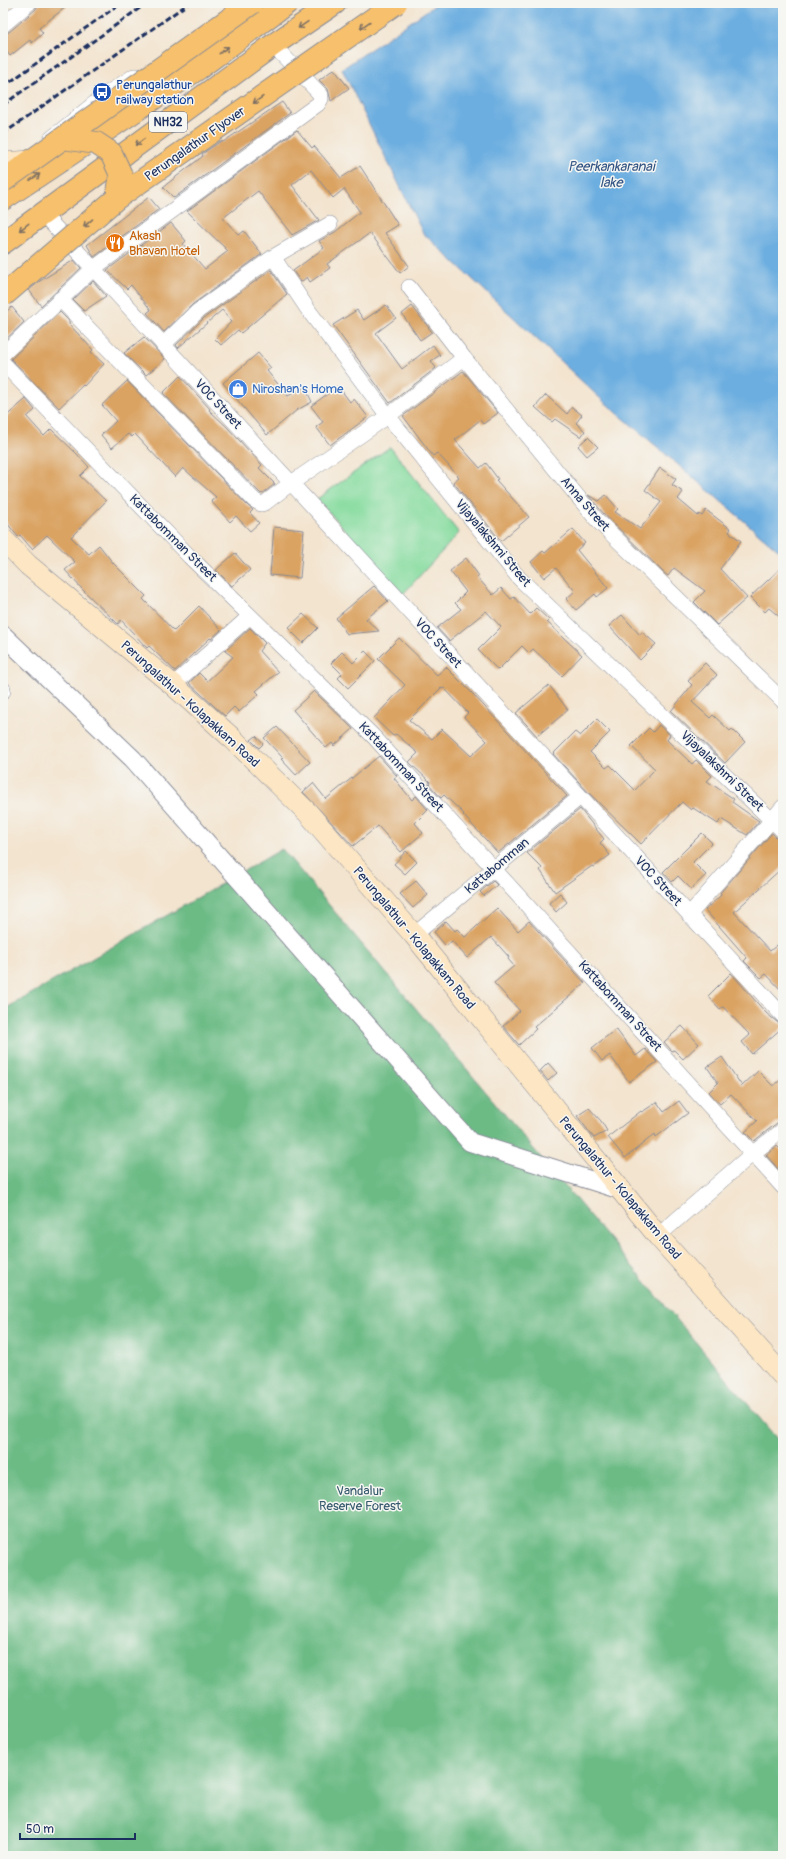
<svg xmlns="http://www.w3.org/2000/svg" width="786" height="1859" viewBox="0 0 786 1859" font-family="Pangolin,sans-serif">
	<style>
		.green { fill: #85db9e; stroke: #50857e }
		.forest { fill: #6cbb85; stroke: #447572 }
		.water { fill: #6caee0; stroke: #446e9f }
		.building { fill: #daa362; fill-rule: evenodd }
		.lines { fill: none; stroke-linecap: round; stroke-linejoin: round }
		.service-casing { stroke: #878a96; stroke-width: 8 }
		.minor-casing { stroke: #878a96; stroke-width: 16 }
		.tertiary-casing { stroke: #878a96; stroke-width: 20 }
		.secondary-casing { stroke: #878a96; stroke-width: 22 }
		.trunk-casing { stroke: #878a96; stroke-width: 24 }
		.service { stroke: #fff; stroke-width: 7 }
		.minor { stroke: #fff; stroke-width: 15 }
		.tertiary { stroke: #fff; stroke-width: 18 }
		.secondary { stroke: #fce6c4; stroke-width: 21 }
		.trunk { stroke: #f7c06c; stroke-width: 22 }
		.rail { stroke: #1b2f5e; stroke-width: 3; stroke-dasharray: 6 3; stroke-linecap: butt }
		.secondary-bridge-casing { stroke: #878a96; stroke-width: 22; stroke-linecap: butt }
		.trunk-bridge-casing { stroke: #878a96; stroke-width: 24; stroke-linecap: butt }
		.secondary-bridge { stroke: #fce6c4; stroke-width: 21 }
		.trunk-bridge { stroke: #f7c06c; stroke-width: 22 }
		.oneway { stroke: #7e7064 }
		.labels { text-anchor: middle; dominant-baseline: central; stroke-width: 3; stroke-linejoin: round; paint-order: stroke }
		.shield { fill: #f6f6f2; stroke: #5d6b8a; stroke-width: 1 }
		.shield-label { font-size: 12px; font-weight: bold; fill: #1b2f5e }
		.transit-label { font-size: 13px; fill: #164399; stroke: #f6f6f2; text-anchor: start }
		.street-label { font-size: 13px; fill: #1b2f5e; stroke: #f6f6f2 }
		.food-label { font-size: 13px; fill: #c56008; stroke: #f6f6f2; text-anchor: start }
		.shop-label { font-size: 13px; fill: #366cbe; stroke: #f6f6f2; text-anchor: start }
		.park-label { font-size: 13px; fill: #365a6e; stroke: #f6f6f2 }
		.water-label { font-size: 14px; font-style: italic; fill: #335585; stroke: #f6f6f2 }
	</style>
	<rect width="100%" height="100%" fill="#f6f6f2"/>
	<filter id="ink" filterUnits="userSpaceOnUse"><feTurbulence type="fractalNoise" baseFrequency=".025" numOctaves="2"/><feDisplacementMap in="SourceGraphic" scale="8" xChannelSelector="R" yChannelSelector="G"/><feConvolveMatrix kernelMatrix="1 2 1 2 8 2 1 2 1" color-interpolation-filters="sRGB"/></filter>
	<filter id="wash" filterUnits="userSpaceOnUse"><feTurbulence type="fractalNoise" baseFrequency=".012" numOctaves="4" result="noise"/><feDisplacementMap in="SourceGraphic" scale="16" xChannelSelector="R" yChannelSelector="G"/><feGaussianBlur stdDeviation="0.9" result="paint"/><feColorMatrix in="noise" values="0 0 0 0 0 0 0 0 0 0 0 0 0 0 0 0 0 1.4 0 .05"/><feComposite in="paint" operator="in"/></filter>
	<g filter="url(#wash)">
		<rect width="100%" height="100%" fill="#f3e4cf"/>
		<path class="green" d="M 390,447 L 459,533 L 403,594 L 317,499 Z"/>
		<path class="forest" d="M 282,849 L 783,1446 L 783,1856 L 3,1856 L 3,1010 Z"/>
		<path class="water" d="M 438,3 L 783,3 L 783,548 L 778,550 L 601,399 L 423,233 L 342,69 Z"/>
		<g id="blocks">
			<path class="building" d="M 40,3 L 71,3 L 39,28 L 43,33 L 32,43 L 30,40 L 10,56 L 3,47 L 3,34 L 9,32 L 35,10 Z
				M 334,69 L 349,88 L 331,101 L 328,89 L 319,80 Z
				M 282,102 L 290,113 L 174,198 L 163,187 L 203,156 L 202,154 L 221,141 L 223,142 Z
				M 297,130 L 312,148 L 314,146 L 341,178 L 360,166 L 398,225 L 385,233 L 409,266 L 400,273 L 370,233 L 327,264 L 330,268 L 310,282 L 307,277 L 301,282 L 293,271 L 324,248 L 319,241 L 335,232 L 360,212 L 344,189 L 333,198 L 311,170 L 292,185 L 319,220 L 292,235 L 258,191 L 223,218 L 239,235 L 244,231 L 262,254 L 193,304 L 164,332 L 147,313 L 151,310 L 131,285 L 127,289 L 107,270 L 171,223 L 186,241 L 183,244 L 205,269 L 228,251 L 187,211 Z
				M 149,197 L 159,209 L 94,257 L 87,245 Z
				M 74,260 L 81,268 L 41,306 L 29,290 L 40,281 Z
				M 271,270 L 287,294 L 241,333 L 238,330 L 221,345 L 215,339 L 232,321 L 222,310 L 178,348 L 176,345 L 204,318 Z
				M 93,281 L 106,296 L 84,311 L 73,300 Z
				M 386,305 L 396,318 L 376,333 L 402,369 L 433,345 L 440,355 L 431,361 L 436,368 L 390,403 L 333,325 L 357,310 L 364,320 Z
				M 412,306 L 432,332 L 420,340 L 402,314 Z
				M 12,307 L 24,322 L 3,342 L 3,314 Z
				M 60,312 L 69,321 L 69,324 L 93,350 L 91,352 L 104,364 L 84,386 L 83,385 L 59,408 L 11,359 Z
				M 144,337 L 165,359 L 146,375 L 124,353 Z
				M 258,353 L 271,368 L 267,371 L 288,396 L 305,387 L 312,402 L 297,410 L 267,435 L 223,383 Z
				M 463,371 L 498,413 L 483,424 L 480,420 L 455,440 L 480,468 L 486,463 L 498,479 L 496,480 L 529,517 L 501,541 L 453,482 L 459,477 L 437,453 L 433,456 L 403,416 Z
				M 180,376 L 210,409 L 209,410 L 227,427 L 262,465 L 259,468 L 275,484 L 262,494 L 260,493 L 163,393 Z
				M 127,381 L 248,506 L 253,510 L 250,513 L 259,523 L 250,531 L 236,516 L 230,522 L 211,501 L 216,497 L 183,468 L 175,477 L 135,434 L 132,437 L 128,434 L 112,448 L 101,435 L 116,421 L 102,405 Z
				M 338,386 L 350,402 L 354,399 L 368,417 L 330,445 L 316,427 L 323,422 L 311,406 Z
				M 546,395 L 567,414 L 572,407 L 582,415 L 576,423 L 585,431 L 581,437 L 555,419 L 552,422 L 535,407 Z
				M 26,399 L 35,410 L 27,417 L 44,436 L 51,429 L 77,454 L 89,467 L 80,476 L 106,501 L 71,537 L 89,554 L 99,545 L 113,563 L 146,596 L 143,599 L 174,631 L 199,606 L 221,630 L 211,639 L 210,638 L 175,671 L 149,646 L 147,648 L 121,620 L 118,624 L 81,588 L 65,570 L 75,562 L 47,535 L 32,549 L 20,535 L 18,537 L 3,518 L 3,419 Z
				M 588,437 L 598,447 L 587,456 L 578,446 Z
				M 660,468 L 676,479 L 672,485 L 683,492 L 678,499 L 698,516 L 699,514 L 702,516 L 706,510 L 731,529 L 729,532 L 741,541 L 720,569 L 747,598 L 717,625 L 694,602 L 705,591 L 674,568 L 668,576 L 663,572 L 604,514 L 588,495 L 599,501 L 606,495 L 618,509 L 615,512 L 640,529 L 661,502 L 645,490 Z
				M 274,527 L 304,530 L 300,578 L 270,575 Z
				M 573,529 L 585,543 L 577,550 L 608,588 L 597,597 L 595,594 L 576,610 L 566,599 L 575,591 L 556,568 L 544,578 L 531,562 L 543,551 L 545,553 Z
				M 235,553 L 250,570 L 232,586 L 216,570 Z
				M 466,558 L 479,576 L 477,577 L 493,595 L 501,588 L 511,599 L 514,597 L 530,614 L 536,608 L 549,620 L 547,622 L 582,655 L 562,676 L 533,649 L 529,653 L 522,646 L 498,670 L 478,650 L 501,627 L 486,611 L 449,641 L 437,628 L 461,609 L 455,603 L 466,592 L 450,571 Z
				M 783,566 L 783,620 L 769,608 L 765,612 L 750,597 Z
				M 374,586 L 388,601 L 366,619 L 379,631 L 347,634 L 336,618 Z
				M 303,614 L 318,628 L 303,643 L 288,628 Z
				M 622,615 L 640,635 L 642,632 L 656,644 L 640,660 L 609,626 Z
				M 250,628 L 265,643 L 259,651 L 278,672 L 256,691 L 259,694 L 239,712 L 234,707 L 225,716 L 189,683 L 199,673 L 207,681 L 233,657 L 225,651 Z
				M 399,638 L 437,675 L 446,667 L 472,693 L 567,796 L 498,853 L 463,815 L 464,814 L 444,795 L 441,798 L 429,784 L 430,782 L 409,762 L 418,753 L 396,734 L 393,736 L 374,718 L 405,685 L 378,659 ZM 441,688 L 442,689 L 444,688 L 468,713 L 464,717 L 487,741 L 471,756 L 442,729 L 432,739 L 409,720 Z
				M 365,651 L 375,661 L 348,688 L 338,678 L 342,674 L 331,663 L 342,652 L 353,663 Z
				M 705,663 L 717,675 L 692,702 L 710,718 L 713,715 L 730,731 L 732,729 L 745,742 L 725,763 L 671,711 L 692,685 L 688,681 Z
				M 549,685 L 568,710 L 537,736 L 516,713 Z
				M 314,691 L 353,729 L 334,746 L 332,743 L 326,748 L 293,710 Z
				M 597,719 L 610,732 L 590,752 L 606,768 L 610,765 L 635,790 L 655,769 L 631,746 L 649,728 L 653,732 L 659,725 L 670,735 L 667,740 L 692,764 L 696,760 L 712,776 L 707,781 L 734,799 L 732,802 L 759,821 L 747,835 L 721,819 L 718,824 L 693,808 L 691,810 L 682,802 L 641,844 L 590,794 L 553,754 L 575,732 L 580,736 Z
				M 277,727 L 310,762 L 296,775 L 281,759 L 283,758 L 264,738 Z
				M 256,736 L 263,744 L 259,748 L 251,740 Z
				M 379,756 L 397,776 L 394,778 L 412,800 L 416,796 L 428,810 L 415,823 L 423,833 L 401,852 L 378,826 L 353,846 L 303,792 L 313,783 L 326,799 Z
				M 580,809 L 604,839 L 600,843 L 610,855 L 594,867 L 592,866 L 555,892 L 540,870 L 542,868 L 527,853 Z
				M 702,833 L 712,843 L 693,862 L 706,875 L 691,889 L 678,876 L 672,882 L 663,872 Z
				M 772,833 L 777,838 L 783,840 L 783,867 L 734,912 L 770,951 L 777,945 L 783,953 L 783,992 L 766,974 L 761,978 L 744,961 L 747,958 L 705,910 L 721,895 L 720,893 Z
				M 406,851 L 417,862 L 405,874 L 394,864 Z
				M 416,881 L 428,895 L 413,908 L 400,894 Z
				M 493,881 L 497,885 L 484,896 L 480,892 Z
				M 560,893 L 567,902 L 556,912 L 549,903 Z
				M 497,908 L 518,931 L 529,921 L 585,983 L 534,1027 L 536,1029 L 519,1045 L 503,1026 L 520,1011 L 494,983 L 514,966 L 508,959 L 509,957 L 491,937 L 467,958 L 452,941 L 446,946 L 434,932 L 446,921 L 455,931 L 457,929 L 465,937 Z
				M 731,973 L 766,1013 L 777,1022 L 783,1025 L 783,1027 L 752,1054 L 742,1042 L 750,1035 L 723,1007 L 720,1009 L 708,996 Z
				M 682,1026 L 699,1044 L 683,1059 L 674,1050 L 672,1051 L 664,1042 Z
				M 616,1029 L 636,1056 L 645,1049 L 657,1062 L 629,1082 L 610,1055 L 602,1061 L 592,1048 Z
				M 722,1057 L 742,1086 L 758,1071 L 773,1086 L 783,1078 L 783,1121 L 777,1123 L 754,1141 L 745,1132 L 757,1121 L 731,1094 L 720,1104 L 709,1092 L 718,1083 L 707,1067 Z
				M 548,1063 L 557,1073 L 548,1081 L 540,1071 Z
				M 679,1101 L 688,1113 L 656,1137 L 655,1134 L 625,1158 L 608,1137 L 641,1111 L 642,1112 L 657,1102 L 664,1112 Z
				M 589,1108 L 601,1121 L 607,1131 L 594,1138 L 577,1116 Z
				M 777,1146 L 783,1152 L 783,1174 L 766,1155 Z"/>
		</g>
	</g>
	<g filter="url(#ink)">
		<use href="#blocks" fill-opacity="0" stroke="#878a96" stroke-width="1"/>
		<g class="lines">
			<defs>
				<path id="service" d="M 48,136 L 102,92 L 133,72 L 144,72"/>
				<path id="minor" d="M 3,25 L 29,3
					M 42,213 L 783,1016
					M 273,257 L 309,311 L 388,416 L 519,578 L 783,831
					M 409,287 L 464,358 L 597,520 L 783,701
					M 60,299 L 254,500 L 261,504 L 265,503 L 290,484 L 388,416 L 464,358
					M 163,345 L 198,311 L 273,257 L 330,224
					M 3,354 L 94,268 L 318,104 L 321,99 L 321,95 L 273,45
					M 3,363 L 190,557 L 374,737 L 783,1187
					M 173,685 L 250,616
					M 3,689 L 3,691
					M 689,915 L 783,807
					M 414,935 L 580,797
					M 658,1236 L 752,1154 L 783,1130"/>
				<path id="tertiary" d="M 3,635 L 133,759 L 470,1142 L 621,1190"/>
				<path id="secondary" d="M 3,539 L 28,565 L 173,685 L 233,739 L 308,813 L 414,935 L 658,1236 L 783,1376"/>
				<path id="trunk" d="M 3,199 L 199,68 L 287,3
					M 3,243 L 273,45 L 335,3"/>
			</defs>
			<use href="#service" class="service-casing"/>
			<use href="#minor" class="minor-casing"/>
			<use href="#tertiary" class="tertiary-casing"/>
			<use href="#secondary" class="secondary-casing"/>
			<use href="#trunk" class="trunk-casing"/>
			<use href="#service" class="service"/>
			<use href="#minor" class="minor"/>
			<use href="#tertiary" class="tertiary"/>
			<use href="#secondary" class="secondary"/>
			<use href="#trunk" class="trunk"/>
			<path class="rail" d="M 3,87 L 121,3
				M 3,105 L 147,3
				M 3,134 L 189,3"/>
			<defs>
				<path id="secondary-bridge" d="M 3,163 L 31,161"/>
				<path id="trunk-bridge" d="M 63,138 L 96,143 L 111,153 L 121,175 L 117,198
					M 3,181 L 252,3
					M 3,296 L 117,198 L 396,3"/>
			</defs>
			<use href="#secondary-bridge" class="secondary-bridge-casing"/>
			<use href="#trunk-bridge" class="trunk-bridge-casing"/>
			<use href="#secondary-bridge" class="secondary-bridge"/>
			<use href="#trunk-bridge" class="trunk-bridge"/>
		</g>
		<defs><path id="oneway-shaft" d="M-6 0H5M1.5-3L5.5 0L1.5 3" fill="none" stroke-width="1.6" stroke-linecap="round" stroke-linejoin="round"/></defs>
		<g class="oneway">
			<use href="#oneway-shaft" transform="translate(303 25) rotate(146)"/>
			<use href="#oneway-shaft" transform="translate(365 25) rotate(145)"/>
			<use href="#oneway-shaft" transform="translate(224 50) rotate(-37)"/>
			<use href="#oneway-shaft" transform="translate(258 100) rotate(145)"/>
			<use href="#oneway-shaft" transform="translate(140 142) rotate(144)"/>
			<use href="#oneway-shaft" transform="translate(35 177) rotate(-34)"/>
			<use href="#oneway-shaft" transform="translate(88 223) rotate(139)"/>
			<use href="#oneway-shaft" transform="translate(24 227) rotate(142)"/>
		</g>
	</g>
	<defs>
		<symbol id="bus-disc" viewBox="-11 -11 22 22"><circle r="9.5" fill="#1a4fb4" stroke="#f6f6f2"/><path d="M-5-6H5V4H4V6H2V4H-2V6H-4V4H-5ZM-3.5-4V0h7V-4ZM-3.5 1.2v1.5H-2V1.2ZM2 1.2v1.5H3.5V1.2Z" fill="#fff"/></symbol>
		<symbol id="restaurant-disc" viewBox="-11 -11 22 22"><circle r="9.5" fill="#e8710a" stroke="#f6f6f2"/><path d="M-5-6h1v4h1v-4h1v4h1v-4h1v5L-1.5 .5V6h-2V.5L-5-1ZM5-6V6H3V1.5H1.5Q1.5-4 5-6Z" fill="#fff"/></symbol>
		<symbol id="shop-disc" viewBox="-11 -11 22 22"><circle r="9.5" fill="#3f7fe0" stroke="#f6f6f2"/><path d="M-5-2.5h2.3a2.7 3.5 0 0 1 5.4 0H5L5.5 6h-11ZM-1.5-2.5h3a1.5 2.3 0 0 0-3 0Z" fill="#fff"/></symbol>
	</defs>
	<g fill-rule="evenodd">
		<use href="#bus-disc" x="91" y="81" width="22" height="22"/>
		<use href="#restaurant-disc" x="104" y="232" width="22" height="22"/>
		<use href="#shop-disc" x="227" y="378" width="22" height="22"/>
	</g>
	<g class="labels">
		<rect class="shield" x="149" y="112" width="38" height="20" rx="3"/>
		<g class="shield-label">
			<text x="168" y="122">NH32</text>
		</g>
		<g class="transit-label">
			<text x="116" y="85">Perungalathur<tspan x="116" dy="15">railway station</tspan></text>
		</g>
		<g class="street-label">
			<text transform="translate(195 144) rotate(-35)">Perungalathur Flyover</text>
			<text transform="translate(218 404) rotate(47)">VOC Street</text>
			<text transform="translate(585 504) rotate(49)">Anna Street</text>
			<text transform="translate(173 538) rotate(45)">Kattabomman Street</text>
			<text transform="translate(493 543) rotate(50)">Vijayalakshmi Street</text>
			<text transform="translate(438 643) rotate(47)">VOC Street</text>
			<text transform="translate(190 704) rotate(42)">Perungalathur - Kolapakkam Road</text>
			<text transform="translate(401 767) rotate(47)">Kattabomman Street</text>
			<text transform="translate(722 771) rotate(44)">Vijayalakshmi Street</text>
			<text transform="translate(497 866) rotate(-40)">Kattabomman</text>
			<text transform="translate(658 881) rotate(47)">VOC Street</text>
			<text transform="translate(414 938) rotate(50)">Perungalathur - Kolapakkam Road</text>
			<text transform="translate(620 1006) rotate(48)">Kattabomman Street</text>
			<text transform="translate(620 1188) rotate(50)">Perungalathur - Kolapakkam Road</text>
		</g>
		<g class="food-label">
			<text x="129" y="236">Akash<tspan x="129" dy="15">Bhavan Hotel</tspan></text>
		</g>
		<g class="shop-label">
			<text x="252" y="389">Niroshan's Home</text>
		</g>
		<g class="park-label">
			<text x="360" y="1491">Vandalur<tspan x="360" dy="15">Reserve Forest</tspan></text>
		</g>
		<g class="water-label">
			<text x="611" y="166">Peerkankaranai<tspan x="611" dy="16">lake</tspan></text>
		</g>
	</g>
	<rect width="786" height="1859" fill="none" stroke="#f6f6f2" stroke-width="16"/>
	<path d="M20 1833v6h115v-6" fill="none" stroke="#1b2f5e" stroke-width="2"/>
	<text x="26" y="1833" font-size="12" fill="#1b2f5e" stroke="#f6f6f2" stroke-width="3" paint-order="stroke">50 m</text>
</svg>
